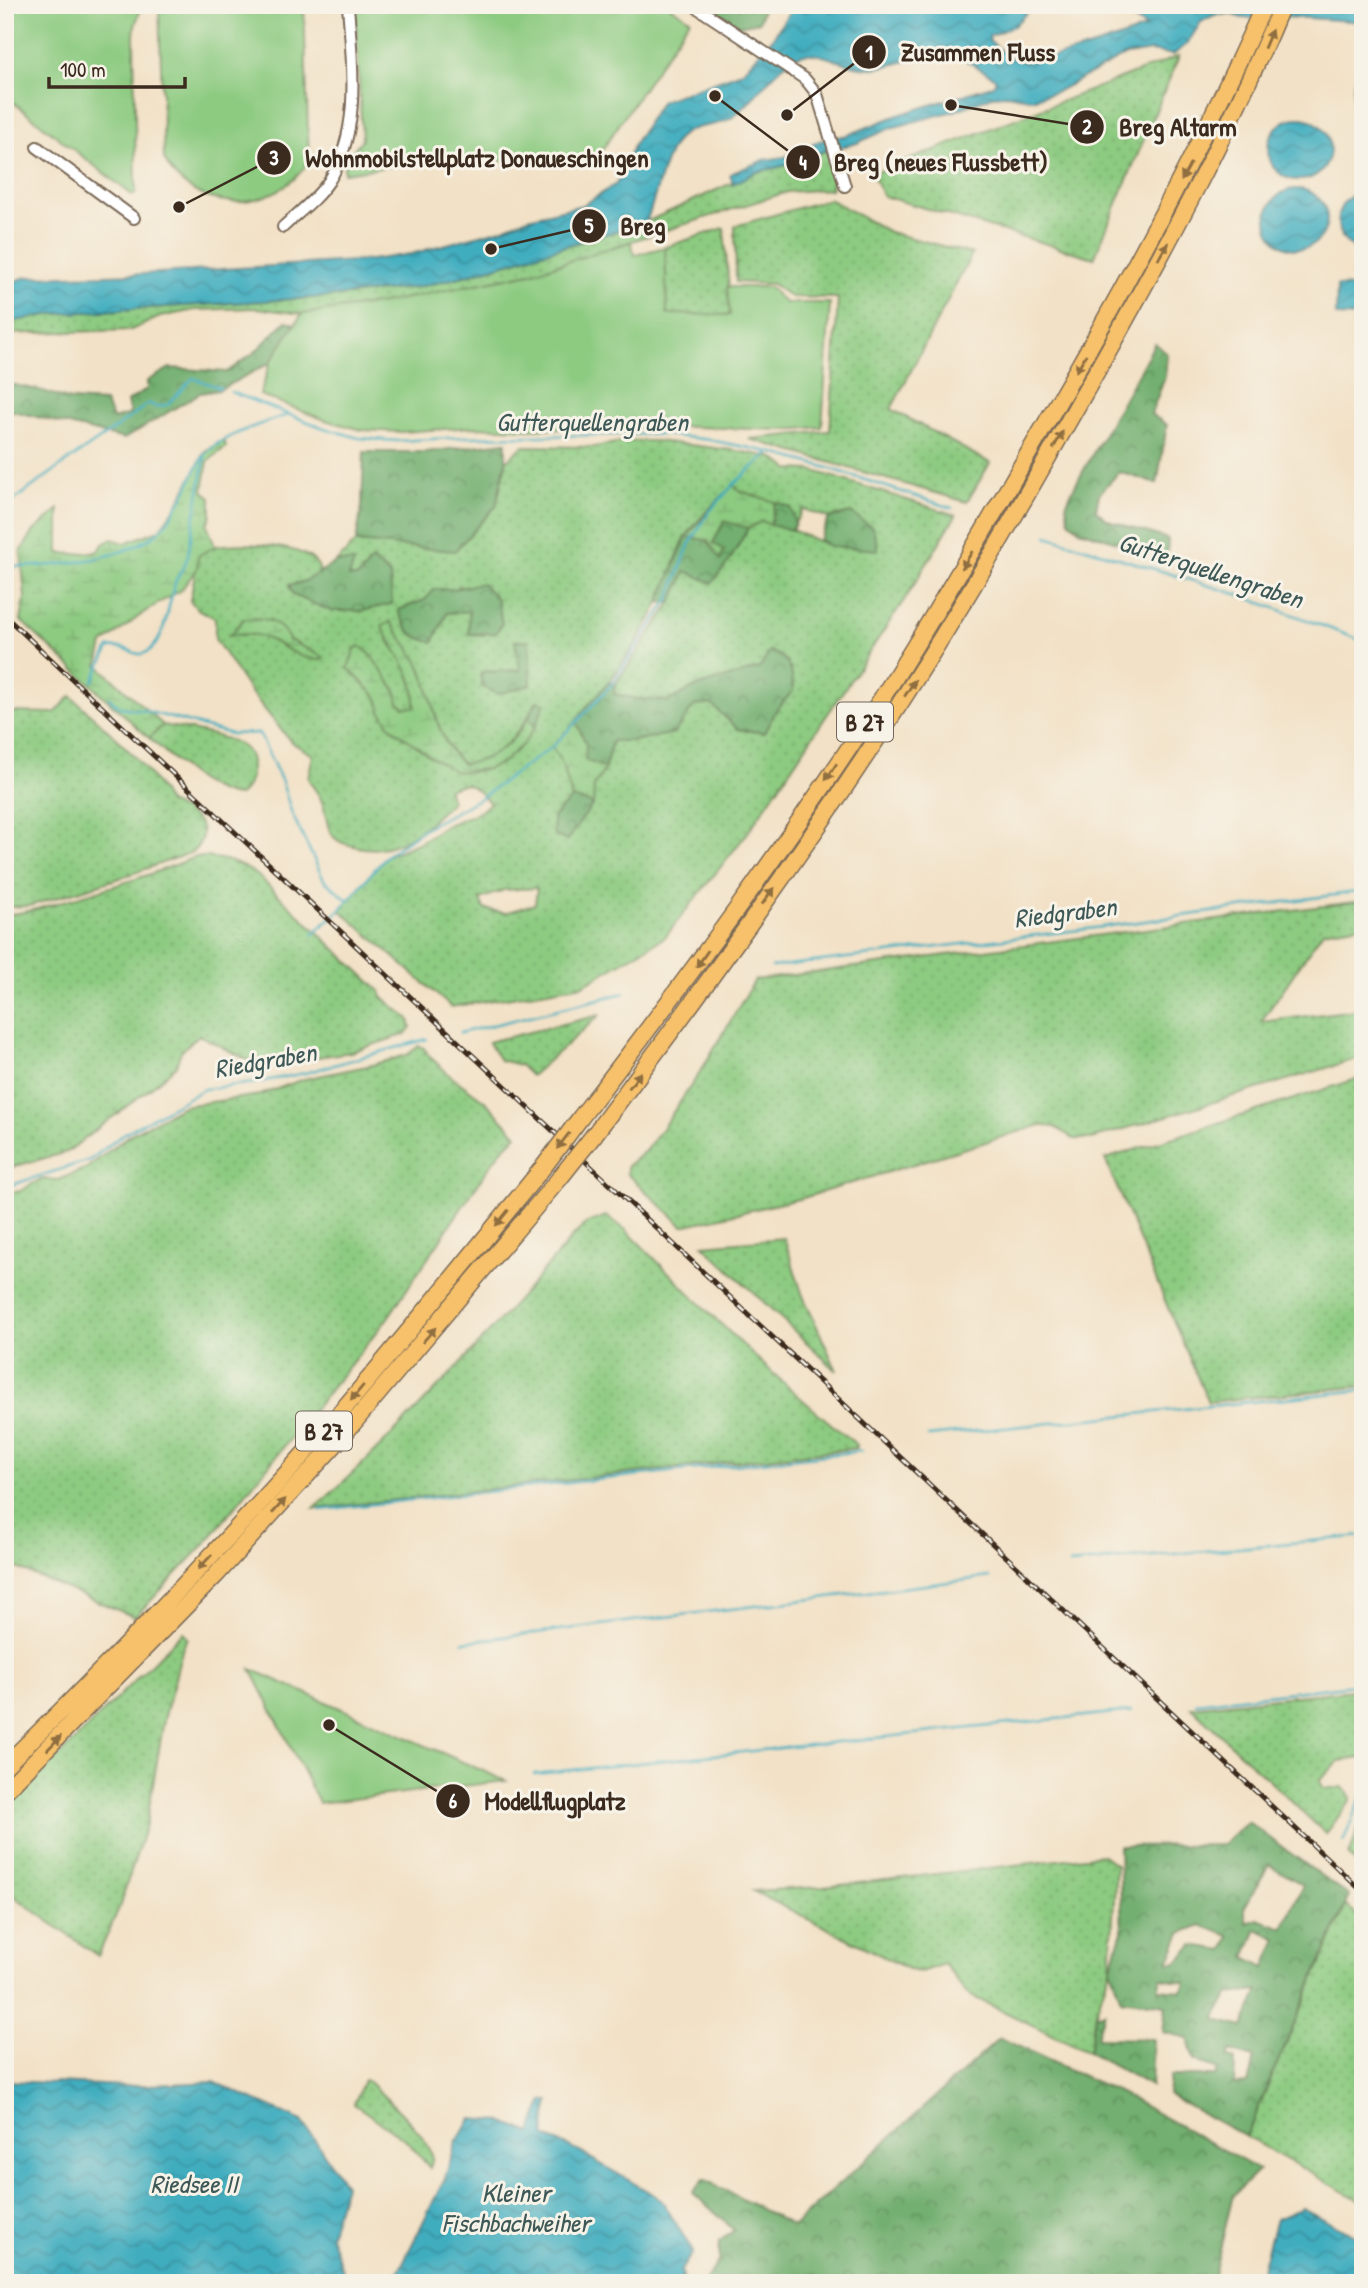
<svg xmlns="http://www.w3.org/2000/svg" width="1368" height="2288" viewBox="0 0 1368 2288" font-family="'Patrick Hand',sans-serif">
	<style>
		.grass { fill: url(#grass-dots); stroke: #647a50; stroke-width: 2; fill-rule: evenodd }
		.forest { fill: url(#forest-crowns); stroke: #566c46; stroke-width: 2; fill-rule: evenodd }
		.wetland { fill: url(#wetland-marsh); stroke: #647a50; stroke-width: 2 }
		.garden { fill: #8dcb81; stroke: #647a50; stroke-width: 2 }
		.water { fill: url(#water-waves); stroke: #3e6c6e; stroke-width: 2 }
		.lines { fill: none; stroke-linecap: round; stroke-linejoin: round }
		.stream { stroke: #40adbf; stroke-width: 2.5 }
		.minor-casing { stroke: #7b6a59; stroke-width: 14 }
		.highway-casing { stroke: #7b6a59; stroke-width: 19 }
		.minor { stroke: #fff; stroke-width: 10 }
		.highway { stroke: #f6c16b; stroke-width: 16 }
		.rail-casing { stroke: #3b2a1e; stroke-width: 5 }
		.rail { stroke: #f7f3e8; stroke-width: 2.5; stroke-dasharray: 8; stroke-linecap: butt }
		.highway-bridge-casing { stroke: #7b6a59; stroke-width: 19; stroke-linecap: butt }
		.highway-bridge { stroke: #f6c16b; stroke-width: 16 }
		.oneway { fill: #8f6e41 }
		.labels { text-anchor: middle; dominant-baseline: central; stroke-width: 6; stroke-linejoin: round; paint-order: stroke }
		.shield { fill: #f7f3e8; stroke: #73665b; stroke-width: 2 }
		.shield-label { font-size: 23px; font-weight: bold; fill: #3b2a1e }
		.water-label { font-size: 26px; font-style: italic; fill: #3d5856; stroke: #f7f3e8 }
		.leader { fill: none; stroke: #3b2a1e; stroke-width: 2.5 }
		.callout-dot { fill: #3b2a1e; stroke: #f7f3e8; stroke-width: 2.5 }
		.mark-label { font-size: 21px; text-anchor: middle; font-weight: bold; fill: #fff }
		.callout-label { font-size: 26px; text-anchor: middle; font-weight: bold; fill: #3b2a1e; stroke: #f7f3e8; stroke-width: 6; stroke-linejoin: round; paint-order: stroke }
	</style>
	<defs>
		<pattern id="grass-dots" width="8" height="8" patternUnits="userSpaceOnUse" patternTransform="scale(1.75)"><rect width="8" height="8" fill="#8dcb81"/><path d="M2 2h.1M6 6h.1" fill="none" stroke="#7bae6f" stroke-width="1.8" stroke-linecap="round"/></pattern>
		<pattern id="forest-crowns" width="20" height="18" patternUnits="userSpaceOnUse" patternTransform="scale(1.75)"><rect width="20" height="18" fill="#72af6f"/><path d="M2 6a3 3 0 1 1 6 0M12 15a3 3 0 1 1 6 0" fill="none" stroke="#5f8f5b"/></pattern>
		<pattern id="wetland-marsh" width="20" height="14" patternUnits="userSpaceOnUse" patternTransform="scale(1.75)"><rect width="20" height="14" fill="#8dcb81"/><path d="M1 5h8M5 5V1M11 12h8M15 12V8" fill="none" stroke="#7bae6f"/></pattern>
		<pattern id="water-waves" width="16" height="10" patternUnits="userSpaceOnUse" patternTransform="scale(1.75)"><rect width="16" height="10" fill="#40adbf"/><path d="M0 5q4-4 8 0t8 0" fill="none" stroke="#378d9b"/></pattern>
	</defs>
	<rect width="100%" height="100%" fill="#f7f3e8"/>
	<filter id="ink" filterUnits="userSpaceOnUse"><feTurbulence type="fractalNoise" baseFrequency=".0143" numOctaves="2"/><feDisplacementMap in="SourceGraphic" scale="14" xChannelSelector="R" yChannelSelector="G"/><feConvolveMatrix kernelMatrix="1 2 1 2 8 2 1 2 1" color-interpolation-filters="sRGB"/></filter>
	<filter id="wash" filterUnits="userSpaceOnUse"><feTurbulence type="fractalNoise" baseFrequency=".00686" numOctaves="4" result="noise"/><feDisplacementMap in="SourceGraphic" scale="28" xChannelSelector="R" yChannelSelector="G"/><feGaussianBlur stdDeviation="1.57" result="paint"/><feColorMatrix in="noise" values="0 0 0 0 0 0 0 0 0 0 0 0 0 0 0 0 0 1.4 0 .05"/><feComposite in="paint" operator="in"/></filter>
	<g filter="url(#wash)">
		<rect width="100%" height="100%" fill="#f2e1c6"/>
		<path class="grass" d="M 1179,56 L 1094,258 L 883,196 L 872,174 Z
			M 828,150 L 834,174 L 831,189 L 787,192 L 531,273 L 383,303 L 302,314 L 256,308 L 195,310 L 160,317 L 131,330 L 5,334 L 5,323 L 52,314 L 327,297 L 418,287 L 464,276 L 646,222 L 756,172 L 783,166 Z
			M 829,199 L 889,232 L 972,254 L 891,409 L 990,463 L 967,502 L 749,439 L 830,431 L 838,298 L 791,297 L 772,284 L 736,282 L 735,226 Z
			M 724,228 L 731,315 L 667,314 L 665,247 Z
			M 626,441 L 657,441 L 731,450 L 772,457 L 789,469 L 811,470 L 956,515 L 909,593 L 749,831 L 665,937 L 583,985 L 451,1007 L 340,910 L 386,856 L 420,842 L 445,826 L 481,811 L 490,803 C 473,786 470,778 447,790 L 452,801 C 424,829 396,858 354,846 C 345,844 336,842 331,833 C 326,824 326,811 322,802 C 319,794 312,786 308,778 L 313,755 L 291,742 L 249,690 L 215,639 L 215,618 L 199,610 L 190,601 L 198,556 C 204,552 210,547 217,546 C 240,542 318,543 320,573 L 305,581 L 289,585 L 293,595 L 331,611 L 362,611 L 390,575 L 372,560 L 358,577 L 349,577 L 353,562 L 336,562 L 356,542 L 455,550 L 496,506 L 506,461 L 523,446 L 594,447 ZM 733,486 L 740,491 L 790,507 L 795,523 L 803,509 L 829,518 L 851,513 L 873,528 L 878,549 L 830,546 L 792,530 L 762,521 L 748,528 L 730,560 L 686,571 L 671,603 L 615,685 L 613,694 L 638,699 L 668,701 L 696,687 L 761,668 L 771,651 L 793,691 L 776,710 L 764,733 L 738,729 L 711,704 L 694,706 L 674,733 L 632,741 L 612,741 L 605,768 L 594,786 L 593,805 L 553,817 L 572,798 L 563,765 L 552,747 C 594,704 633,655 660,601 C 669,583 676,553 686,537 C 695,522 721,497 733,486 ZM 460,586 L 484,635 L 469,634 L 470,611 L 447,613 L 433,642 L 398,610 L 425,600 L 436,589 L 454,589 ZM 270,620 L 289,640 L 323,657 C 298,662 284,644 262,636 C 251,633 240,635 230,635 ZM 390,622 C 399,636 415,654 421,668 C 434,700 436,741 463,764 C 501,760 520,732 537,701 L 523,744 L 502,763 L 487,769 L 470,772 L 430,756 L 390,726 L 381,711 L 378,698 L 348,668 L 355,649 L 383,674 L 396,691 L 399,703 L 404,707 L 415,707 C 416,682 404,659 388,640 ZM 537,888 L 535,904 L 505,913 L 484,909 L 480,899 L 504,890 Z
			M 71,696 C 105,729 147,761 168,803 C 191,812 216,827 193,852 L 123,877 L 29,906 L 5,907 L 5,715 L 9,712 L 55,713 Z
			M 163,725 C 182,729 235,735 247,751 C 251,756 252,766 251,772 C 251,781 246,790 239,796 C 203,793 176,760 149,738 Z
			M 195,857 C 218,856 238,861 257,875 L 381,992 L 382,997 L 409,1019 L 411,1027 L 406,1034 L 351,1052 L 259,1066 L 199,1035 L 181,1051 L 176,1066 L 153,1086 L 67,1152 L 5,1169 L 5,915 C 26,913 44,907 64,901 C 108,888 152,875 195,857 Z
			M 1363,901 L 1363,925 L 1323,931 L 1261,1022 L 1363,1009 L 1363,1057 L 1091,1139 L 1074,1139 L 1055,1127 L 1041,1125 L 803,1198 L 683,1226 L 627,1174 L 627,1166 L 645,1151 L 661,1130 L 697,1077 L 755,980 Z
			M 600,1015 L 531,1076 L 520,1065 L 500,1060 L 488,1042 Z
			M 419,1046 L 424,1048 L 429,1056 L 452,1077 L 486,1102 L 517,1135 L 500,1152 L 479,1182 L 385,1322 L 204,1545 L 135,1617 L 5,1563 L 5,1196 L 8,1193 L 20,1191 L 41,1179 L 58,1180 L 87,1168 L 131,1134 L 183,1106 L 260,1095 L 304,1079 L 372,1065 L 407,1055 Z
			M 1363,1077 L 1363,1386 L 1208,1402 L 1105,1159 Z
			M 606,1216 L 626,1230 C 700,1304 775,1380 857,1445 L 857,1448 L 314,1509 C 408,1424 492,1332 574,1235 L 587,1223 Z
			M 784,1238 L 803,1296 L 837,1371 L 703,1245 Z
			M 183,1632 L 188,1638 L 183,1647 L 164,1720 L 146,1825 L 119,1908 L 98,1956 L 5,1890 L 5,1810 Z
			M 1363,1689 L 1363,1755 L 1361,1758 L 1340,1761 L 1320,1780 L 1320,1784 L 1323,1788 L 1343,1788 L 1350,1794 L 1351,1799 L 1326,1834 L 1191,1707 Z
			M 1363,1814 L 1363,1869 L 1349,1856 Z
			M 1103,1855 L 1116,1865 L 1110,1969 L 1095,2015 L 1089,2052 L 967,1994 L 944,1964 L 920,1972 L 910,1970 L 753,1891 L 823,1887 Z
			M 1346,1905 L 1363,1920 L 1363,2202 L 1246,2137 Z
			M 364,2080 L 369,2082 C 386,2099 423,2130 431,2152 C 433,2157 432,2163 430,2168 L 406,2140 L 354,2104 Z"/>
		<path class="forest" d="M 706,5 L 764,5 L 759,22 L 740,26 Z
			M 286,321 L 295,324 L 270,363 L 219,390 L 200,393 L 124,439 L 5,409 L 5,383 L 43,391 L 70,400 L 105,402 L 113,419 L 130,414 L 127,402 L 147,389 L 147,381 L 170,368 L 227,372 L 255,352 Z
			M 1155,343 L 1167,354 L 1165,377 L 1151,414 L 1167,425 L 1157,484 L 1119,472 L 1099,494 L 1096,510 L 1108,520 L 1168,539 L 1167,558 L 1080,530 L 1069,521 L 1066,505 L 1072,491 Z
			M 506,442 L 506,461 L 496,506 L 455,551 L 356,542 L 362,506 L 364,452 L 426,452 Z
			M 775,502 L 790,507 L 795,523 L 792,530 L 770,525 Z
			M 851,513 L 873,528 L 878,550 L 830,546 L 819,540 L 829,518 Z
			M 724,520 L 748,528 L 730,560 L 712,583 L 686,571 L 671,603 L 659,602 L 686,537 L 707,540 L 713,544 Z
			M 372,560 L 390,575 L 392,604 L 362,611 L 331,611 L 293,595 L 289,586 L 305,581 L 336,562 L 354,562 L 349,577 L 358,577 Z
			M 482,583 L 497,599 L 502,623 L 496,633 L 469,634 L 469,611 L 447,613 L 433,642 C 410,637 407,631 398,610 L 425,600 L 435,589 L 454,589 Z
			M 529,640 L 531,685 L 498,694 L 481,686 L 481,672 L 520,670 L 515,641 Z
			M 770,651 C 791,659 793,671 793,691 L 776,710 L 764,733 L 738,729 L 711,704 L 694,706 L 674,733 L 632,741 L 612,741 L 605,768 L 585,760 L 586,744 L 576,722 L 583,711 L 609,682 L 615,685 L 614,694 L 638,699 L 668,701 L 696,687 L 760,668 Z
			M 537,701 L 545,703 L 535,727 L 528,718 Z
			M 572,798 L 593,804 L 567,840 L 554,836 L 553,817 Z
			M 1248,1822 L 1349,1896 L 1246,2137 L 1168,2095 L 1170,2076 L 1216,2076 L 1217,2068 L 1194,2061 L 1188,2038 L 1163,2032 L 1166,2005 L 1121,1999 L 1110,1969 L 1122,1931 L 1119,1846 L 1222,1845 ZM 1269,1865 L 1303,1885 L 1283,1928 L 1258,1919 L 1247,1923 L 1244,1908 ZM 1201,1925 L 1229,1936 L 1224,1950 L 1193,1945 L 1177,1962 L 1168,1963 L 1181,1933 ZM 1257,1929 L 1277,1939 L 1265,1967 L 1245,1957 ZM 1161,1978 L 1185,1982 L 1182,1991 L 1158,1989 ZM 1259,1991 L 1243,2027 L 1216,2020 L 1217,2013 L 1230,1994 ZM 1230,2051 L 1254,2058 L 1248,2084 L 1234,2085 L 1235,2060 L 1228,2057 Z
			M 1104,2012 L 1097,2038 L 1153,2039 L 1151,2086 L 1089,2052 L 1095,2015 Z
			M 1000,2038 L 1122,2094 L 1259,2170 L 1233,2195 L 1212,2283 L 704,2283 L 719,2260 L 720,2241 L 734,2230 L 693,2193 L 704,2179 L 793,2226 Z"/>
		<path class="wetland" d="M 224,440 L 226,447 L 208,461 L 203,491 L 211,497 L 211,516 L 207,524 L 215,546 L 198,556 L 197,569 L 181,590 L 146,611 L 103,644 L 98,665 L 163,725 L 149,738 L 21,621 L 25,598 L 21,551 L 34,531 L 59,509 L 59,553 L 76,554 L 99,551 L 103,544 L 112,539 L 125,543 L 159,530 L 178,504 L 205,451 Z
			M 733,485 L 740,491 L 775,502 L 770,525 L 762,521 L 748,528 L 724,521 L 713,543 L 724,550 L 720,559 L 707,540 L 686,537 Z
			M 258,618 C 272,620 284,627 289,640 L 323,657 L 322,660 C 297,660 285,645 263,637 C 252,633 240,634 229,636 L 244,619 Z
			M 391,622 C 400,637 414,652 421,668 C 434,700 435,740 463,764 C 492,762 515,742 528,718 L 535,727 L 523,744 L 502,763 L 487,769 L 456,772 L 430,756 L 390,726 L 381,711 L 378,698 L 348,668 L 355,649 L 360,646 L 369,653 L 396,691 L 399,703 L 404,707 L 415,707 C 417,673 395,654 382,626 Z
			M 576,722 L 586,744 L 585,760 L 605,768 L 594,786 L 593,804 L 572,798 L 563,765 L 552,747 Z"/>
		<path class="garden" d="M 17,5 L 142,5 L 135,26 L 134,36 L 136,194 L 132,195 L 5,96 L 5,20 Z
			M 159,5 L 304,5 L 309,161 C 276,214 193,217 164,159 Z
			M 355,5 L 668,5 L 690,19 L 594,162 L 432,160 L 344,173 L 344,162 L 362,139 Z
			M 631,242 L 635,255 L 665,247 L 667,314 L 730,315 L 727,287 L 769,287 L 785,303 L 830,303 L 822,427 L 781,430 L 666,426 L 531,429 L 473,427 L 402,432 L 362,430 L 325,420 L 260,395 L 270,363 L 302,314 L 383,303 L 531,273 Z
			M 251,1669 L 506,1781 L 319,1803 Z"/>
		<path class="water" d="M 794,5 L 1034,5 L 1014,26 L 989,36 L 990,41 C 998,47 1006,57 1016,60 C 1041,66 1121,38 1147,27 L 1105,5 L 1363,5 L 1363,22 L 1294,17 L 1242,18 L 1231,14 L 1214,15 L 1201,22 L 1187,44 L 1173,55 L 1151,51 L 1126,55 L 1058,91 L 1032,99 L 1007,94 L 992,96 L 957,110 L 891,128 L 857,143 L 821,152 L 783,166 L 756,172 L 733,184 L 730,174 L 764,160 L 785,157 L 819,141 L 848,135 L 898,115 L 989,87 L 995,83 L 995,78 L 954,53 L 944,50 C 924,55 890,68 871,68 C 851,69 820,51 804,54 C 780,59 754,102 733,117 C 716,129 694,122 679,138 C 663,155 656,199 646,222 L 464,276 L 418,287 L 327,297 L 52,314 L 5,323 L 5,284 L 27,277 L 142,274 L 371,260 L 411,254 L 498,230 L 528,218 L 583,205 L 616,184 L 634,144 L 661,101 L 742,72 L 772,39 Z
			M 1354,81 L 1363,81 L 1363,166 L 1351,165 Z
			M1268 149a31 31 0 1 1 62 0a31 31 0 1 1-62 0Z
			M1267 219a30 30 0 1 1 60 0a30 30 0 1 1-60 0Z
			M 1363,192 L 1363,252 C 1331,245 1328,198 1363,192 Z
			M 1337,286 L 1363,288 L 1363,317 L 1336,316 Z
			M 5,2081 L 126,2086 L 214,2082 L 302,2121 L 345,2185 L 330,2235 L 347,2283 L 5,2283 Z
			M 543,2101 L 549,2101 L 544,2136 L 578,2151 L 661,2199 L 693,2252 L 681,2270 L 683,2283 L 393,2283 L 445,2178 L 456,2143 L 471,2119 L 501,2121 L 531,2133 Z
			M 1302,2208 L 1363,2239 L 1363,2283 L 1258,2283 L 1276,2219 Z"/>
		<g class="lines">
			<path class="stream" d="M 231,392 L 324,428 L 359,438 L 397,441 L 466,437 L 660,434 L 710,440 L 770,452 L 825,467 L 952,508
				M 5,508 C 51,470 102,440 149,403 L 155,407 L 167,405 L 193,378 L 220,388
				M 1047,536 L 1243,596 L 1363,641
				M 5,566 C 49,568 125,561 159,531 C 166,525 173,513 178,505 C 189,489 194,467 206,453 C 219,437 268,421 288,415
				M 93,681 L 109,648 C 115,648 121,647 126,649 C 132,651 135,655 142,654 C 167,648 168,599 176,580 C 180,571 186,565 188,555 L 205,456
				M 109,698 L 120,707 L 146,711 L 231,734 L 259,733 L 282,782 L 292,814 L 324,880 L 348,900
				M 313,934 L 340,910 L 386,856 L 425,828 L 479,799 L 552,747 L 595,703 L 612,684 L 669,599 L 689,545 L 709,512 L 733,485 L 769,453
				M 772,967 L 1087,929 L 1363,891
				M 460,1033 L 624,993
				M 5,1187 L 90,1160 L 125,1133 L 204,1089 L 254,1083 L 305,1073 L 427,1039
				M 928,1436 L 1363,1390
				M 320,1510 L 861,1451
				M 1070,1564 L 1363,1536
				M 463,1642 L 990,1577
				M 1196,1703 L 1363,1684
				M 534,1774 L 1132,1711
				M 1343,1842 L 1363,1793"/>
		</g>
	</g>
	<g filter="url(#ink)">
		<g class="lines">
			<defs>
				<path id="minor" d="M 693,5 L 805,79 L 817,94 L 845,186
					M 37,147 L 134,218
					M 283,227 C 299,212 317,199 329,181 C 362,129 352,63 348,5"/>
				<path id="highway" d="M 581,1117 C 692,973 800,827 898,673 C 949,592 997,508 1045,425 C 1125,288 1200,150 1264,5
					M 594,1135 C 704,988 814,839 913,683 C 975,586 1032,486 1089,385 C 1159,261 1227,137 1282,5
					M 5,1766 C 117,1657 225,1544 328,1427 C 402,1341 473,1253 545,1165
					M 5,1791 L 216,1575 L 339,1440 L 559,1179"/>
			</defs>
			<use href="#minor" class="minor-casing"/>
			<use href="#highway" class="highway-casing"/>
			<use href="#minor" class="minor"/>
			<use href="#highway" class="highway"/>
			<defs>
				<path id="rail" d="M 5,616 L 1363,1892"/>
			</defs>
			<use href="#rail" class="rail-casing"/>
			<use href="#rail" class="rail"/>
			<defs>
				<path id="highway-bridge" d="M 545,1165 L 581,1117
					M 559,1179 L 594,1135"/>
			</defs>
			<use href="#highway-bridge" class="highway-bridge-casing"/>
			<use href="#highway-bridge" class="highway-bridge"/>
		</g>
		<defs><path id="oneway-solid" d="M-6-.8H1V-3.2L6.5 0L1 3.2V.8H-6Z" transform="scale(1.75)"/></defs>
		<g class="oneway">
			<use href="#oneway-solid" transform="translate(1268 39) rotate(-67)"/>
			<use href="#oneway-solid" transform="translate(1186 172) rotate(118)"/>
			<use href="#oneway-solid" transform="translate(1163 251) rotate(-60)"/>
			<use href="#oneway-solid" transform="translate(1081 363) rotate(120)"/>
			<use href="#oneway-solid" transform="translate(1058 440) rotate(-61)"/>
			<use href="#oneway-solid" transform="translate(967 560) rotate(121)"/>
			<use href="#oneway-solid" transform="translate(910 688) rotate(-57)"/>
			<use href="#oneway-solid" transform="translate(831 772) rotate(124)"/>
			<use href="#oneway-solid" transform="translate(768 896) rotate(-55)"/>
			<use href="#oneway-solid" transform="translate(702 959) rotate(125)"/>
			<use href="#oneway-solid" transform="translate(635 1080) rotate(-53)"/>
			<use href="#oneway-solid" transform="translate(563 1141) rotate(128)"/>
			<use href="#oneway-solid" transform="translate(502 1218) rotate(129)"/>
			<use href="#oneway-solid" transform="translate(429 1335) rotate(-49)"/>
			<use href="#oneway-solid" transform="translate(357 1393) rotate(130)"/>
			<use href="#oneway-solid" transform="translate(279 1506) rotate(-48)"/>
			<use href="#oneway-solid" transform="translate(205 1562) rotate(133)"/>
			<use href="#oneway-solid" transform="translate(54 1743) rotate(-46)"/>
		</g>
	</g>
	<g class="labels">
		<g class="shield">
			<rect x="837" y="702.5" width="56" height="39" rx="5"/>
			<rect x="296" y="1411.5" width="56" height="39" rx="5"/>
		</g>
		<g class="shield-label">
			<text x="865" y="722">B 27</text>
			<text x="324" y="1431">B 27</text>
		</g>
		<g class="water-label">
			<text x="592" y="421">Gutterquellengraben</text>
			<text transform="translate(1211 570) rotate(18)">Gutterquellengraben</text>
			<text transform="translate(1065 912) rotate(-7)">Riedgraben</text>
			<text transform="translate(265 1060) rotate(-10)">Riedgraben</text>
			<text x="194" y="2183">Riedsee II</text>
			<text x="516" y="2192">Kleiner<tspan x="516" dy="30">Fischbachweiher</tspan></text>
		</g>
	</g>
	<path class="leader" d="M787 115L869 52M951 105L1087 127M179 207L274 158M715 96L803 162M491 249L589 226M329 1725L453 1801"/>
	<g class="callout-dot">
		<circle cx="787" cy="115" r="7"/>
		<circle cx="951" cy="105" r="7"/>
		<circle cx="179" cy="207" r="7"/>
		<circle cx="715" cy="96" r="7"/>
		<circle cx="491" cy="249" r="7"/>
		<circle cx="329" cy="1725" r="7"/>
		<circle cx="869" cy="52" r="18"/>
		<circle cx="1087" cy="127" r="18"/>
		<circle cx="274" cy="158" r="18"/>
		<circle cx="803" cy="162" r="18"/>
		<circle cx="589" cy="226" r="18"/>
		<circle cx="453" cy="1801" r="18"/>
	</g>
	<g class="mark-label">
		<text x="869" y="60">1</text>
		<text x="1087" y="134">2</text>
		<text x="274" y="165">3</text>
		<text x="803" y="170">4</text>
		<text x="589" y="233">5</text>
		<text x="453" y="1808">6</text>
	</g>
	<g class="callout-label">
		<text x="978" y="61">Zusammen Fluss</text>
		<text x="1178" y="136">Breg Altarm</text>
		<text x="477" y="167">Wohnmobilstellplatz Donaueschingen</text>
		<text x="941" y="171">Breg (neues Flussbett)</text>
		<text x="643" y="235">Breg</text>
		<text x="555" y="1810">Modellflugplatz</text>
	</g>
	<rect width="1368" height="2288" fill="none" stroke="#f7f3e8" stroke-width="28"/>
	<path d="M49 77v10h136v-10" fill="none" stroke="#3b2a1e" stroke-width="3.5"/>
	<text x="60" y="77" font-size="21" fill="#3b2a1e" stroke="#f7f3e8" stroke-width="5" paint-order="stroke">100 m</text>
</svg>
